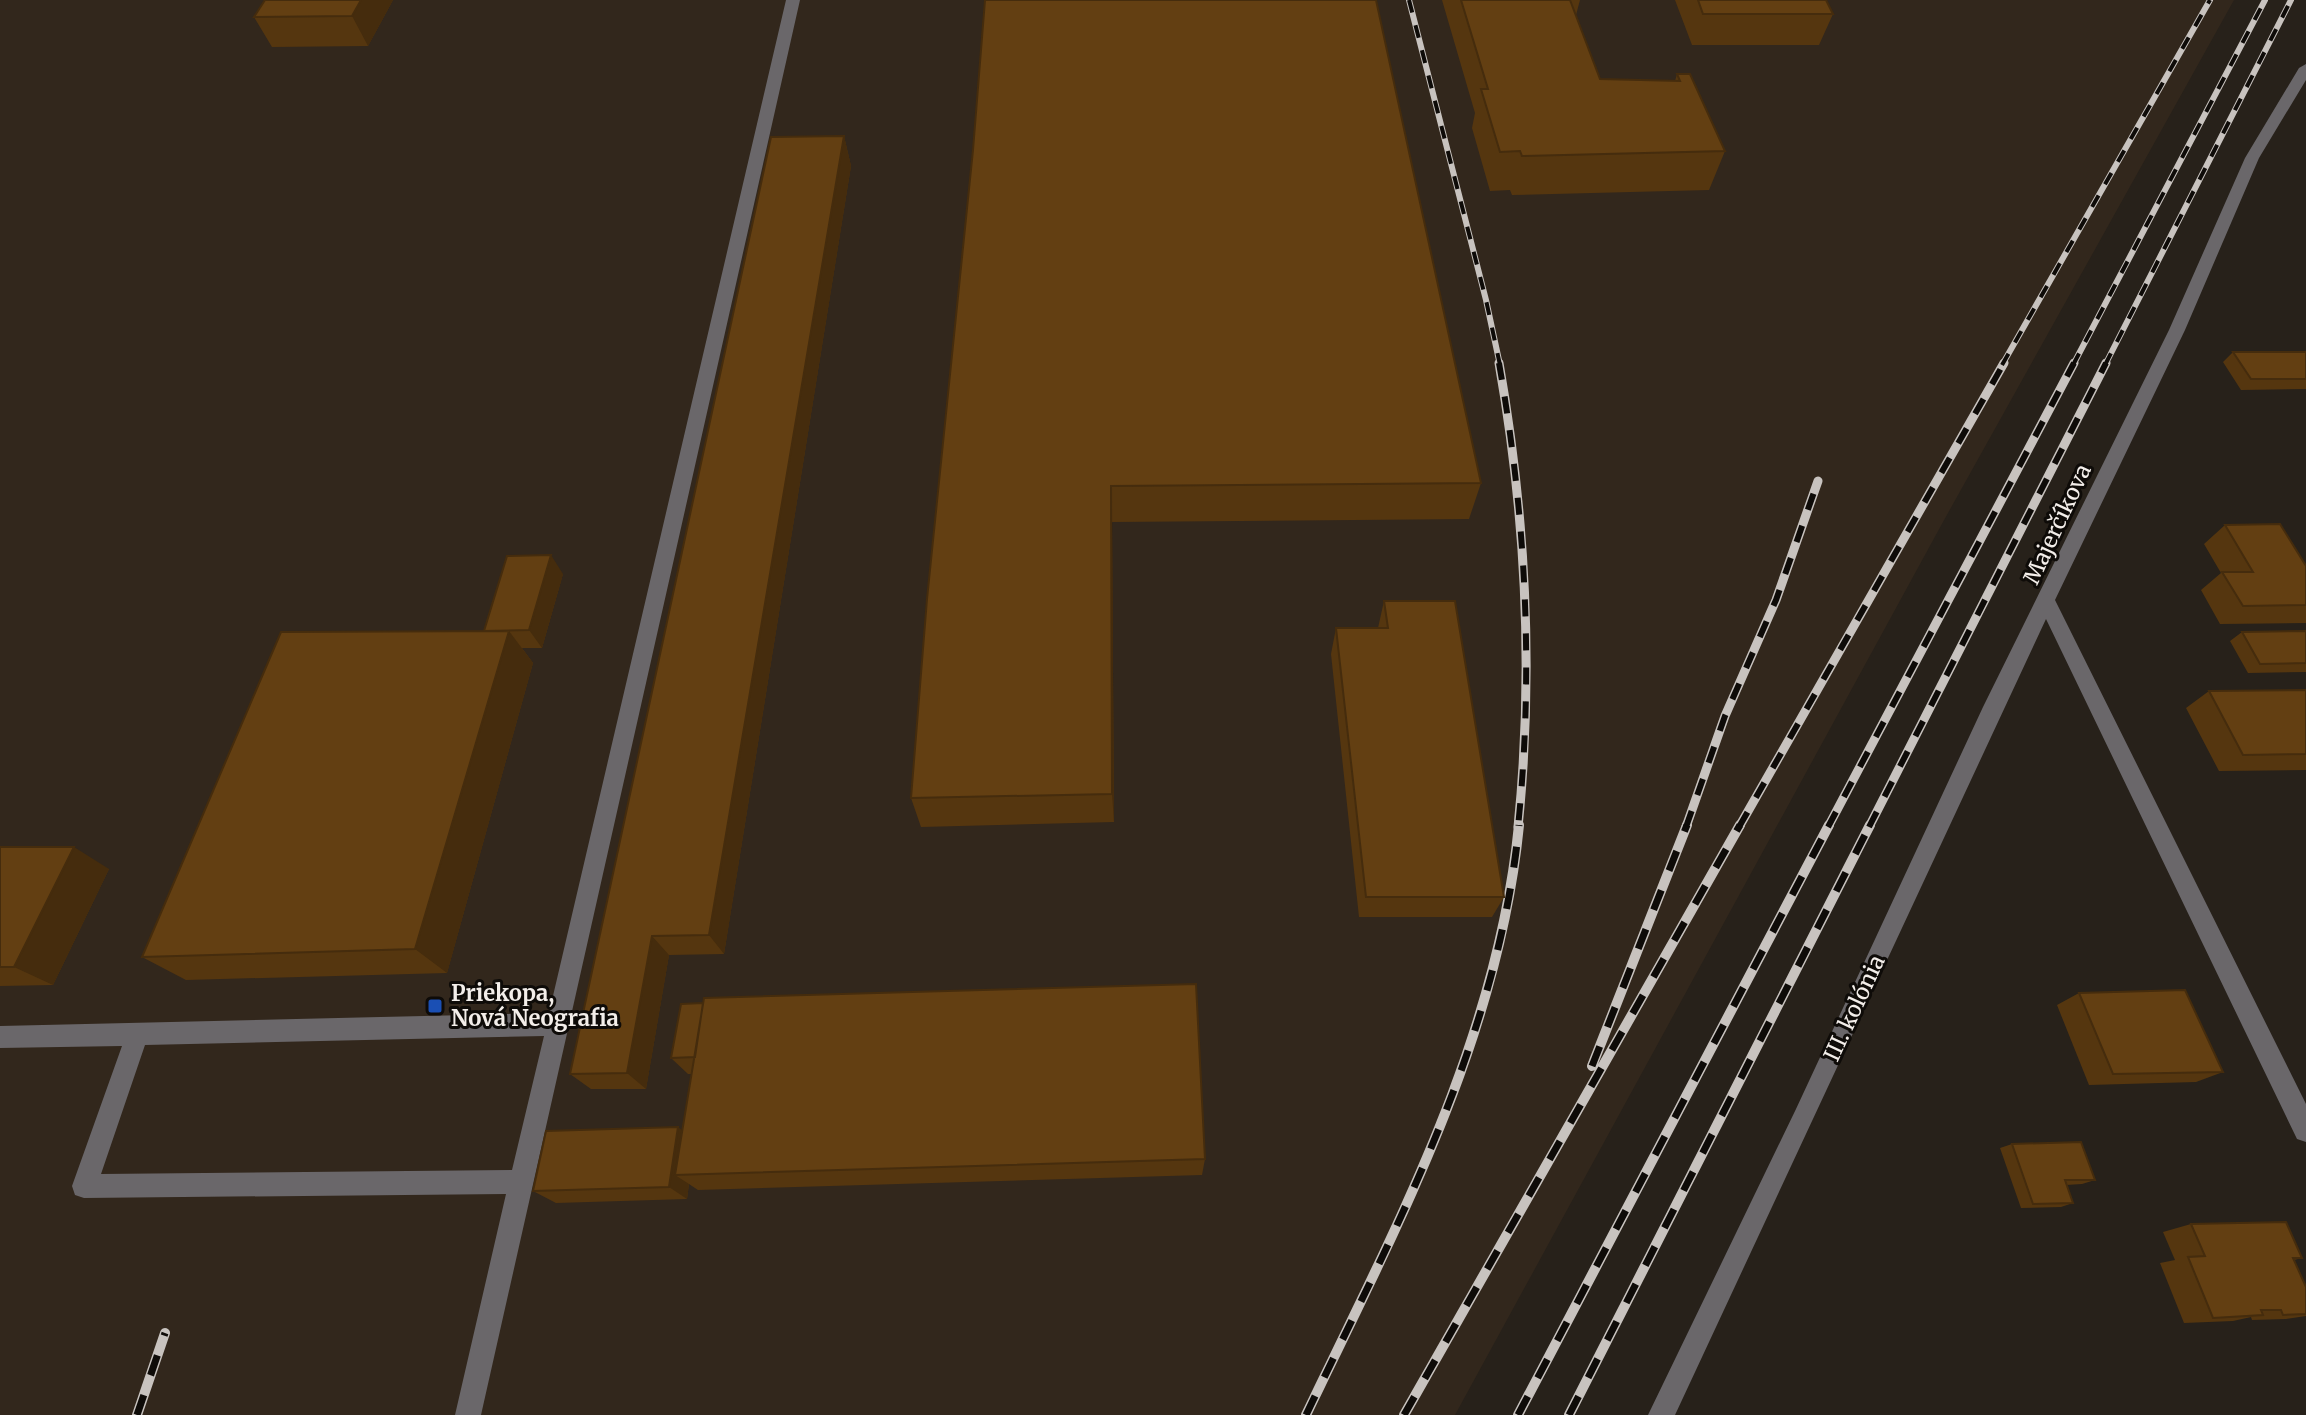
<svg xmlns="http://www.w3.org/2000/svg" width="2306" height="1415" viewBox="0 0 2306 1415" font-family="Merriweather,serif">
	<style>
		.built { fill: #32271c }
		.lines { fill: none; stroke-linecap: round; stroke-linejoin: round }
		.service { fill: #6a676a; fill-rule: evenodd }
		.minor { fill: #6a676a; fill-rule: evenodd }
		.rail-far2-casing { stroke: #c8c3bf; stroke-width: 6 }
		.rail-far1-casing { stroke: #c8c3bf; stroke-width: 9 }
		.rail-casing { stroke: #c8c3bf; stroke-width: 10 }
		.rail-far2 { stroke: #0e0b08; stroke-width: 4; stroke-dasharray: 13; stroke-linecap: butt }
		.rail-far1 { stroke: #0e0b08; stroke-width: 6; stroke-dasharray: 17; stroke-linecap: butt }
		.rail { stroke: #0e0b08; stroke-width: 7; stroke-dasharray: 21; stroke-linecap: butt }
		.wall { fill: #55360f }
		.shaded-wall { fill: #452c0d }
		.building { fill: #633f12; stroke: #452c0d; stroke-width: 2 }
		.transit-dot { fill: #1a4fb4; stroke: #0e0b08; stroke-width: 3 }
		.labels { text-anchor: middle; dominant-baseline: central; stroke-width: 6; stroke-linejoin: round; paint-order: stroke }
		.street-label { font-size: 22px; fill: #f3eeea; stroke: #0e0b08 }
		.poi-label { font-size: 22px; font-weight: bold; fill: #f3eeea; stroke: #0e0b08; text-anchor: start }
	</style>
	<rect width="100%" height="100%" fill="#27211a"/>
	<path class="built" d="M 0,0 L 2234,0 L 1943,522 L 1455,1415 L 0,1415 Z"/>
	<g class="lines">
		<path class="service" d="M 786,0 L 800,0 L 481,1415 L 455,1415 L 506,1194 L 84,1198 L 75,1195 L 72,1186 L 122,1046 L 0,1048 L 0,1026 L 549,1013 ZM 544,1036 L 512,1170 L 101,1174 L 145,1045 Z"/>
		<path class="minor" d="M 2306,64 L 2306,80 L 2259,158 L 2185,330 L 2055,600 L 2306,1104 L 2306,1142 L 2297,1139 L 2046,619 L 1675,1415 L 1648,1415 L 1796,1109 L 1983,707 L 2169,330 L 2245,158 L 2299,68 Z"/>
		<defs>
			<path id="rail-far2" d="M 1409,0 L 1486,300 L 1500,365
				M 2002,365 L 2210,0
				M 2073,365 L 2265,0
				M 2105,365 L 2291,0"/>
			<path id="rail-far1" d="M 1499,363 C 1526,517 1534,671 1518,827
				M 1686,827 L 1725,716 L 1776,600 L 1818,481
				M 1739,827 L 2004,363
				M 1828,827 L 2074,363
				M 1869,827 L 2106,363"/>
			<path id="rail" d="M 1592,1066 L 1687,825
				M 137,1415 L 165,1333
				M 1306,1415 C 1397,1225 1498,1039 1519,825
				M 1404,1415 L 1740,825
				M 1518,1415 L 1829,825
				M 1569,1415 L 1870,825"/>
		</defs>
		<use href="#rail-far2" class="rail-far2-casing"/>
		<use href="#rail-far1" class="rail-far1-casing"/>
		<use href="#rail" class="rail-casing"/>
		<use href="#rail-far2" class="rail-far2"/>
		<use href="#rail-far1" class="rail-far1"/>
		<use href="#rail" class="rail"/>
	</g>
	<path class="wall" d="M 265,0 L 393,0 L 368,46 L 272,47 L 254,17 Z
		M 1442,0 L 1580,0 L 1576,15 L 1600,79 L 1675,81 L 1677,74 L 1725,151 L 1709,190 L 1512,195 L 1510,190 L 1490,191 L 1472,128 L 1475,113 Z
		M 1675,0 L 1826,0 L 1833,14 L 1819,45 L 1692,45 Z
		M 844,136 L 851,166 L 724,954 L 669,955 L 646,1089 L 591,1089 L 570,1074 Z
		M 973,150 L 1481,483 L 1469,519 L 1112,522 L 1114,822 L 921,827 L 911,798 Z
		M 2233,352 L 2306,352 L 2306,389 L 2241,390 L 2223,362 Z
		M 2225,525 L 2306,566 L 2306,623 L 2220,624 L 2201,590 L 2221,573 L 2204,544 Z
		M 563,574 L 542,648 L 522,648 L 533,663 L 447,973 L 186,980 L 142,957 L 484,631 Z
		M 1384,601 L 1504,897 L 1492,917 L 1359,917 L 1331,654 L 1336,628 L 1378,628 Z
		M 2306,631 L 2306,672 L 2248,673 L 2230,641 L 2242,632 Z
		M 2306,690 L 2306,770 L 2219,771 L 2186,708 L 2209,691 Z
		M 0,847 L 109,869 L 53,985 L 0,986 Z
		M 2079,993 L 2223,1072 L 2196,1082 L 2089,1085 L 2057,1005 Z
		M 681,1004 L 1205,1159 L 1202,1175 L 698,1190 L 689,1184 L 687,1199 L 556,1203 L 533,1191 L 682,1130 L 692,1074 L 688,1074 L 671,1058 Z
		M 2012,1144 L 2095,1180 L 2082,1184 L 2066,1185 L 2073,1203 L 2061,1207 L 2021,1208 L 2000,1148 Z
		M 2191,1224 L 2302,1258 L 2294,1260 L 2306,1287 L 2306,1316 L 2286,1319 L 2252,1320 L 2251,1317 L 2233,1321 L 2184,1323 L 2160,1263 L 2175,1260 L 2163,1232 Z"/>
	<path class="shaded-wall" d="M 361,0 L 393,0 L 368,46 L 352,16 Z
		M 844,136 L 851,166 L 724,954 L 709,935 Z
		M 1111,486 L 1112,522 L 1114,822 L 1112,794 Z
		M 551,555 L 563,574 L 542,648 L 529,630 Z
		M 509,631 L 533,663 L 447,973 L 415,949 Z
		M 74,847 L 109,869 L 53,985 L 14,967 Z
		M 652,936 L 669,955 L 646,1089 L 627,1073 Z
		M 678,1127 L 696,1141 L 675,1175 L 689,1184 L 687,1199 L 669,1187 Z"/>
	<path class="building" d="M 265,0 L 361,0 L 352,16 L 254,17 Z
		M 985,0 L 1376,0 L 1481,483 L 1111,486 L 1112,794 L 911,798 L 927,599 L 973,150 Z
		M 1461,0 L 1570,0 L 1600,79 L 1680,81 L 1677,74 L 1690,74 L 1725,151 L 1522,156 L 1520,151 L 1500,152 L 1481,89 L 1488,89 Z
		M 1698,0 L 1826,0 L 1833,14 L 1703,14 Z
		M 844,136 L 709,935 L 652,936 L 627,1073 L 570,1074 L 771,137 Z
		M 2233,352 L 2306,352 L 2306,379 L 2251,379 Z
		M 2280,524 L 2306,566 L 2306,605 L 2243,606 L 2222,572 L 2253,572 L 2225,525 Z
		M 551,555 L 529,630 L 484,631 L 507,556 Z
		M 1384,601 L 1455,601 L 1504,897 L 1366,897 L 1336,628 L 1388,628 Z
		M 509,631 L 415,949 L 142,957 L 281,632 Z
		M 2306,631 L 2306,663 L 2260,664 L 2242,632 Z
		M 2306,690 L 2306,754 L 2243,755 L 2209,691 Z
		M 0,847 L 74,847 L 14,967 L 0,967 Z
		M 1196,984 L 1205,1159 L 675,1175 L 704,998 Z
		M 2185,990 L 2223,1072 L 2113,1074 L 2079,993 Z
		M 703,1003 L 695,1057 L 671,1058 L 681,1004 Z
		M 678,1127 L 669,1187 L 533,1191 L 546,1131 Z
		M 2081,1142 L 2095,1180 L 2065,1180 L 2073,1203 L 2033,1204 L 2012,1144 Z
		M 2286,1222 L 2302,1258 L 2293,1258 L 2306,1287 L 2306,1314 L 2283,1315 L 2281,1310 L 2261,1310 L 2263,1315 L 2213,1318 L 2188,1257 L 2205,1256 L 2191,1224 Z"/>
	<rect class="transit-dot" x="427" y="998" width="16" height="16" rx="4"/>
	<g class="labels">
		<g class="street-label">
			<text transform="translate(2057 524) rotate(-65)">Majerčíkova</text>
			<text transform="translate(1854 1008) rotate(-65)">III. kolónia</text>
		</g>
		<g class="poi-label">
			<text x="451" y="993">Priekopa,<tspan x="451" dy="25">Nová Neografia</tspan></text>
		</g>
	</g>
</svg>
